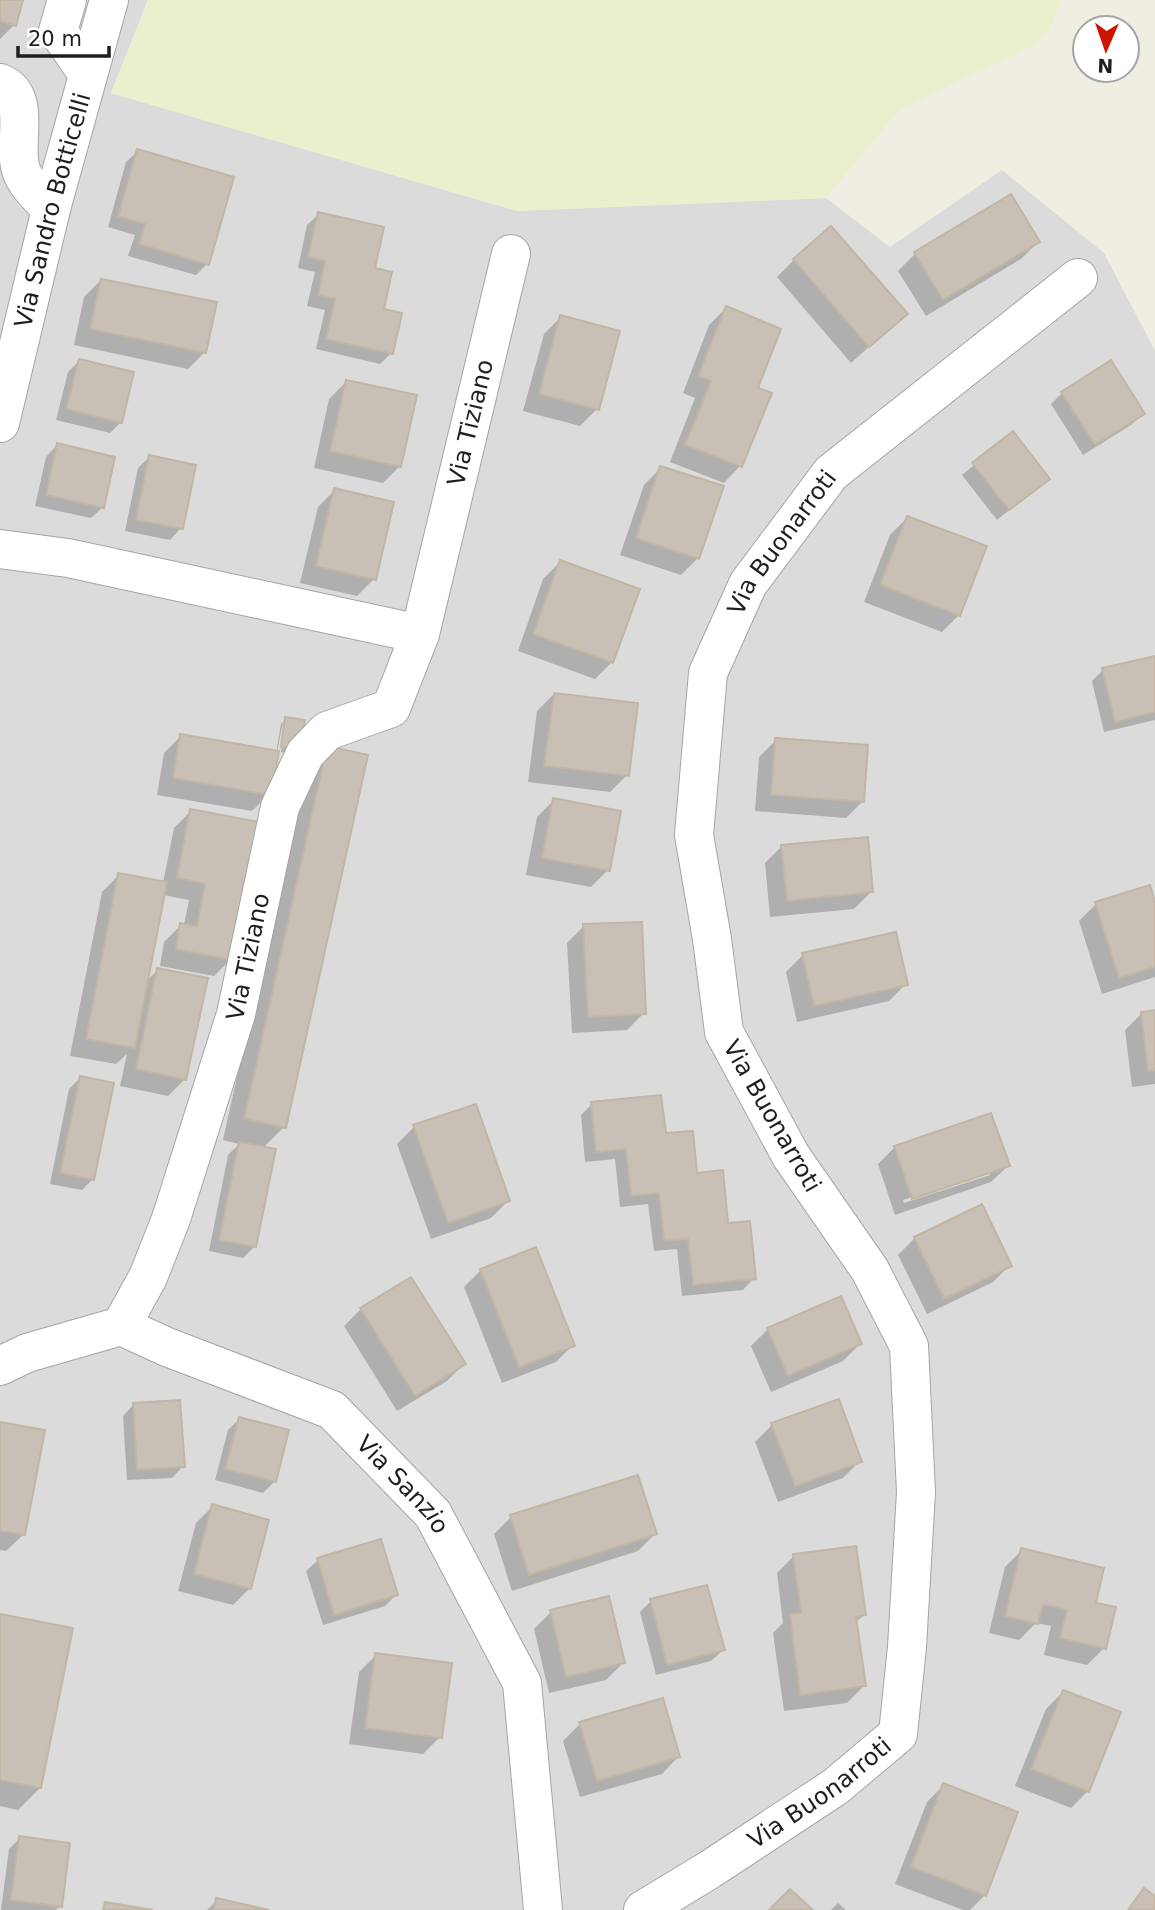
<svg xmlns="http://www.w3.org/2000/svg" width="1155" height="1910" viewBox="0 0 1155 1910" font-family="'DejaVu Sans',sans-serif">
	<style>
		.residential { fill: #dcdbdb }
		.farmland { fill: #eaf0cd }
		.shadow { fill: #0003; fill-rule: evenodd }
		.building { fill: #c8c0b6; stroke: #c2b5a4; stroke-width: 2 }
		.lines { fill: none; stroke-linecap: round; stroke-linejoin: round }
		.minor-casing { stroke: #a5a5a5; stroke-width: 40 }
		.minor { stroke: #fff; stroke-width: 38 }
		.labels { text-anchor: middle; dominant-baseline: central; stroke-width: 7; stroke-linejoin: round; paint-order: stroke }
		.street-label { font-size: 24px; fill: #1e1e1e; stroke: #fff }
	</style>
	<rect width="100%" height="100%" fill="#f0ede3"/>
	<path class="residential" d="M 0,0 L 148,0 L 111,93 L 517,211 L 826,198 L 890,247 L 1002,170 L 1104,253 L 1155,351 L 1155,1910 L 0,1910 Z"/>
	<path class="farmland" d="M 148,0 L 1061,0 L 1049,31 L 1032,46 L 900,109 L 826,198 L 517,211 L 111,93 Z"/>
	<path class="shadow" d="M 0,0 L 22,0 L 14,25 L 0,39 Z
		M 138,151 L 207,264 L 196,275 L 128,256 L 135,235 L 108,227 L 126,162 Z
		M 1010,196 L 1038,242 L 1021,259 L 926,316 L 898,271 L 915,254 Z
		M 319,214 L 373,269 L 391,353 L 380,364 L 316,349 L 325,310 L 307,306 L 315,272 L 298,268 L 307,225 Z
		M 794,260 L 905,314 L 851,363 L 777,277 Z
		M 101,280 L 205,352 L 188,369 L 74,345 L 84,297 Z
		M 726,308 L 755,389 L 769,394 L 740,466 L 724,483 L 670,462 L 695,398 L 683,393 L 709,325 Z
		M 561,317 L 597,409 L 580,426 L 523,411 L 544,334 Z
		M 79,361 L 121,422 L 110,433 L 56,420 L 68,372 Z
		M 346,382 L 400,466 L 383,483 L 314,468 L 329,399 Z
		M 1062,393 L 1143,414 L 1131,425 L 1083,455 L 1051,404 Z
		M 1013,433 L 1048,479 L 997,520 L 962,475 Z
		M 57,445 L 103,507 L 91,518 L 35,506 L 46,457 Z
		M 149,457 L 181,528 L 170,540 L 125,531 L 138,468 Z
		M 661,468 L 698,558 L 681,575 L 620,555 L 644,485 Z
		M 335,490 L 374,579 L 357,596 L 300,583 L 318,507 Z
		M 907,518 L 959,615 L 942,632 L 864,602 L 890,535 Z
		M 560,562 L 612,662 L 595,679 L 518,651 L 543,579 Z
		M 1155,658 L 1155,720 L 1104,732 L 1092,681 L 1103,670 Z
		M 554,694 L 627,775 L 610,792 L 528,782 L 537,711 Z
		M 286,719 L 293,754 L 281,752 L 286,722 L 283,722 L 269,794 L 252,811 L 157,795 L 164,753 L 181,736 L 276,753 L 281,724 Z
		M 776,740 L 863,801 L 846,818 L 755,811 L 759,757 Z
		M 328,748 L 284,1127 L 263,1148 L 254,1247 L 243,1258 L 209,1251 L 228,1155 L 239,1144 L 223,1140 L 305,770 Z
		M 554,800 L 608,870 L 591,887 L 526,875 L 537,817 Z
		M 191,811 L 231,959 L 214,976 L 160,966 L 164,942 L 181,925 L 184,925 L 189,900 L 163,895 L 146,981 L 158,970 L 185,1079 L 168,1096 L 120,1086 L 127,1054 L 116,1064 L 70,1056 L 102,892 L 119,875 L 163,883 L 174,828 Z
		M 782,846 L 871,892 L 854,909 L 770,917 L 765,863 Z
		M 1096,904 L 1155,908 L 1155,977 L 1102,994 L 1079,921 Z
		M 584,926 L 644,1013 L 627,1030 L 572,1033 L 567,943 Z
		M 803,955 L 906,984 L 889,1001 L 797,1022 L 786,972 Z
		M 1155,1012 L 1155,1084 L 1132,1087 L 1125,1030 L 1142,1013 Z
		M 80,1078 L 93,1179 L 82,1190 L 50,1184 L 69,1089 Z
		M 592,1104 L 664,1135 L 696,1175 L 727,1225 L 754,1278 L 743,1290 L 682,1296 L 677,1249 L 654,1251 L 648,1204 L 620,1207 L 615,1159 L 585,1162 L 581,1115 Z
		M 414,1127 L 508,1201 L 491,1218 L 431,1239 L 397,1144 Z
		M 895,1147 L 1008,1166 L 991,1182 L 895,1215 L 878,1164 ZM 990,1171 L 990,1175 L 904,1203 L 903,1200 Z
		M 915,1238 L 1010,1265 L 993,1282 L 927,1314 L 898,1255 Z
		M 481,1270 L 573,1345 L 556,1362 L 502,1383 L 464,1287 Z
		M 361,1309 L 464,1364 L 447,1381 L 397,1411 L 344,1326 Z
		M 768,1329 L 860,1344 L 843,1361 L 771,1392 L 751,1346 Z
		M 134,1404 L 183,1466 L 172,1478 L 127,1480 L 123,1416 Z
		M 239,1419 L 274,1482 L 263,1493 L 215,1480 L 228,1430 Z
		M 0,1423 L 23,1535 L 6,1551 L 0,1550 Z
		M 772,1425 L 860,1461 L 843,1478 L 778,1502 L 755,1442 Z
		M 213,1506 L 250,1588 L 233,1605 L 178,1591 L 196,1523 Z
		M 511,1517 L 655,1534 L 638,1551 L 512,1591 L 494,1534 Z
		M 1022,1550 L 1094,1604 L 1104,1648 L 1087,1665 L 1044,1655 L 1051,1626 L 1036,1623 L 1019,1640 L 989,1633 L 1005,1567 Z
		M 794,1556 L 864,1615 L 855,1623 L 864,1686 L 847,1703 L 784,1711 L 773,1633 L 783,1623 L 777,1573 Z
		M 318,1560 L 396,1595 L 385,1606 L 323,1625 L 306,1571 Z
		M 651,1601 L 723,1650 L 711,1661 L 656,1675 L 640,1612 Z
		M 551,1612 L 623,1663 L 606,1680 L 549,1693 L 534,1629 Z
		M 0,1616 L 40,1788 L 18,1810 L 0,1806 Z
		M 376,1655 L 440,1737 L 423,1754 L 349,1744 L 359,1672 Z
		M 1063,1692 L 1088,1791 L 1071,1808 L 1015,1786 L 1046,1709 Z
		M 580,1724 L 678,1757 L 662,1774 L 580,1797 L 563,1741 Z
		M 944,1785 L 985,1895 L 970,1910 L 963,1910 L 895,1884 L 927,1802 Z
		M 20,1838 L 60,1906 L 56,1910 L 1,1910 L 9,1849 Z
		M 217,1900 L 262,1910 L 207,1910 Z
		M 838,1903 L 846,1910 L 831,1910 Z"/>
	<path class="building" d="M 0,0 L 23,0 L 16,26 L 0,21 Z
		M 137,149 L 234,177 L 209,265 L 139,244 L 145,224 L 118,216 Z
		M 1011,194 L 1040,242 L 943,300 L 914,252 Z
		M 318,212 L 384,227 L 375,268 L 392,272 L 384,309 L 402,313 L 393,354 L 326,339 L 335,299 L 318,295 L 325,261 L 308,257 Z
		M 831,226 L 908,314 L 869,347 L 793,259 Z
		M 101,279 L 217,302 L 206,353 L 90,329 Z
		M 726,306 L 781,329 L 758,388 L 772,393 L 742,467 L 685,445 L 711,381 L 698,376 Z
		M 560,315 L 620,331 L 599,410 L 539,394 Z
		M 79,359 L 134,372 L 122,423 L 66,409 Z
		M 1111,360 L 1145,414 L 1095,445 L 1061,392 Z
		M 346,380 L 417,395 L 401,467 L 330,451 Z
		M 1013,431 L 1050,479 L 1009,510 L 972,463 Z
		M 57,443 L 115,457 L 104,508 L 46,495 Z
		M 149,455 L 196,465 L 183,529 L 136,520 Z
		M 660,466 L 724,486 L 699,559 L 636,538 Z
		M 334,488 L 394,502 L 376,580 L 316,566 Z
		M 907,516 L 987,546 L 960,616 L 880,585 Z
		M 560,560 L 640,589 L 613,663 L 533,634 Z
		M 1155,656 L 1155,712 L 1115,722 L 1102,668 Z
		M 554,693 L 638,703 L 629,776 L 544,766 Z
		M 285,717 L 305,720 L 300,750 L 281,747 Z
		M 180,734 L 279,751 L 271,795 L 173,778 Z
		M 775,738 L 868,745 L 864,802 L 771,795 Z
		M 327,746 L 368,755 L 286,1128 L 244,1119 Z
		M 553,798 L 621,811 L 610,871 L 542,858 Z
		M 190,809 L 259,822 L 232,960 L 176,949 L 180,923 L 197,926 L 205,884 L 177,878 Z
		M 868,837 L 873,892 L 787,901 L 781,845 Z
		M 118,873 L 167,882 L 135,1048 L 86,1039 Z
		M 1150,885 L 1155,902 L 1155,967 L 1119,978 L 1095,902 Z
		M 642,922 L 646,1014 L 588,1017 L 583,924 Z
		M 896,932 L 908,985 L 814,1006 L 802,953 Z
		M 157,968 L 208,978 L 186,1080 L 136,1069 Z
		M 1155,1010 L 1155,1070 L 1148,1071 L 1141,1012 Z
		M 80,1076 L 114,1083 L 94,1180 L 60,1173 Z
		M 661,1095 L 666,1133 L 693,1131 L 697,1173 L 723,1170 L 728,1223 L 750,1221 L 756,1279 L 693,1285 L 688,1239 L 664,1241 L 659,1193 L 631,1196 L 626,1149 L 596,1152 L 591,1102 Z
		M 476,1104 L 510,1201 L 448,1223 L 413,1125 Z
		M 991,1113 L 1010,1166 L 912,1199 L 894,1146 Z
		M 239,1142 L 276,1149 L 256,1247 L 219,1240 Z
		M 982,1204 L 1012,1266 L 944,1299 L 914,1237 Z
		M 536,1247 L 575,1346 L 519,1367 L 480,1269 Z
		M 411,1277 L 466,1364 L 415,1396 L 360,1308 Z
		M 841,1296 L 862,1344 L 788,1376 L 767,1328 Z
		M 839,1399 L 862,1462 L 795,1486 L 771,1423 Z
		M 180,1400 L 185,1467 L 137,1470 L 133,1403 Z
		M 239,1417 L 289,1430 L 276,1482 L 225,1469 Z
		M 0,1422 L 45,1430 L 25,1535 L 0,1531 Z
		M 638,1475 L 657,1534 L 529,1575 L 510,1515 Z
		M 212,1504 L 269,1520 L 251,1589 L 194,1574 Z
		M 381,1539 L 398,1595 L 334,1615 L 317,1558 Z
		M 856,1546 L 866,1615 L 856,1617 L 866,1686 L 800,1695 L 790,1614 L 801,1613 L 793,1554 Z
		M 1021,1548 L 1104,1568 L 1096,1603 L 1116,1607 L 1106,1649 L 1060,1638 L 1067,1610 L 1043,1604 L 1038,1624 L 1005,1616 Z
		M 707,1585 L 725,1650 L 667,1665 L 650,1599 Z
		M 609,1596 L 625,1663 L 566,1677 L 550,1610 Z
		M 0,1614 L 73,1628 L 41,1788 L 0,1780 Z
		M 375,1653 L 452,1663 L 442,1738 L 365,1728 Z
		M 1063,1690 L 1121,1712 L 1089,1792 L 1031,1769 Z
		M 663,1698 L 680,1757 L 597,1781 L 579,1722 Z
		M 943,1783 L 1018,1812 L 986,1896 L 911,1867 Z
		M 19,1836 L 70,1843 L 62,1907 L 11,1900 Z
		M 1144,1888 L 1155,1896 L 1155,1910 L 1128,1910 Z
		M 790,1889 L 813,1910 L 769,1910 Z
		M 216,1898 L 269,1910 L 214,1910 Z
		M 105,1902 L 153,1910 L 103,1910 Z"/>
	<g class="lines">
		<defs>
			<g id="minor">
				<path d="M 67,0 L 58,31 L 87,73"/>
				<path d="M 0,83 C 33,96 12,144 21,170 C 26,185 40,197 51,209"/>
				<path id="s1" d="M 0,423 L 51,209 L 109,0"/>
				<path id="s2" d="M 0,549 L 68,558 L 420,634 L 511,254"/>
				<path id="s3" d="M 121,1326 L 148,1277 L 171,1219 L 236,1014 L 280,807 L 305,754 L 327,731 L 391,708 L 420,634"/>
				<path id="s4" d="M 0,1366 L 27,1353 L 121,1326 L 167,1347 L 332,1410 L 433,1514 L 522,1683 L 543,1910"/>
				<path id="s5" d="M 643,1910 L 709,1870 L 835,1787 L 898,1734 L 907,1647 L 916,1492 L 909,1346 L 870,1270 L 791,1156 L 724,1032 L 712,939 L 694,835 L 708,673 L 748,584 L 831,473 L 1078,278"/>
			</g>
		</defs>
		<use href="#minor" class="minor-casing"/>
		<use href="#minor" class="minor"/>
	</g>
	<g class="labels">
		<g class="street-label">
			<text stroke="none"><textPath href="#s1" startOffset="219">Via Sandro Botticelli</textPath></text>
			<text stroke="none"><textPath href="#s2" startOffset="646">Via Tiziano</textPath></text>
			<text stroke="none"><textPath href="#s5" startOffset="1577">Via Buonarroti</textPath></text>
			<text stroke="none"><textPath href="#s3" startOffset="392">Via Tiziano</textPath></text>
			<text transform="translate(772 1116) rotate(60)">Via Buonarroti</text>
			<text stroke="none"><textPath href="#s4" startOffset="458">Via Sanzio</textPath></text>
			<text stroke="none"><textPath href="#s5" startOffset="212">Via Buonarroti</textPath></text>
		</g>
	</g>
	<g transform="translate(1106 49) rotate(182)"><circle r="33" fill="#ffffff" stroke="#a5a5a5" stroke-width="2"/>
	<path d="M0-5L12 26L0 18L-12 26Z" fill="#cc1400"/>
	<text y="-10" font-size="19" font-weight="bold" text-anchor="middle" fill="#1e1e1e">N</text>
	</g>
	<path d="M18 46v10h91v-10" fill="none" stroke="#1e1e1e" stroke-width="3.5"/>
	<text x="28" y="46" font-size="21" fill="#1e1e1e" stroke="#ffffff" stroke-width="5" paint-order="stroke">20 m</text>
</svg>
